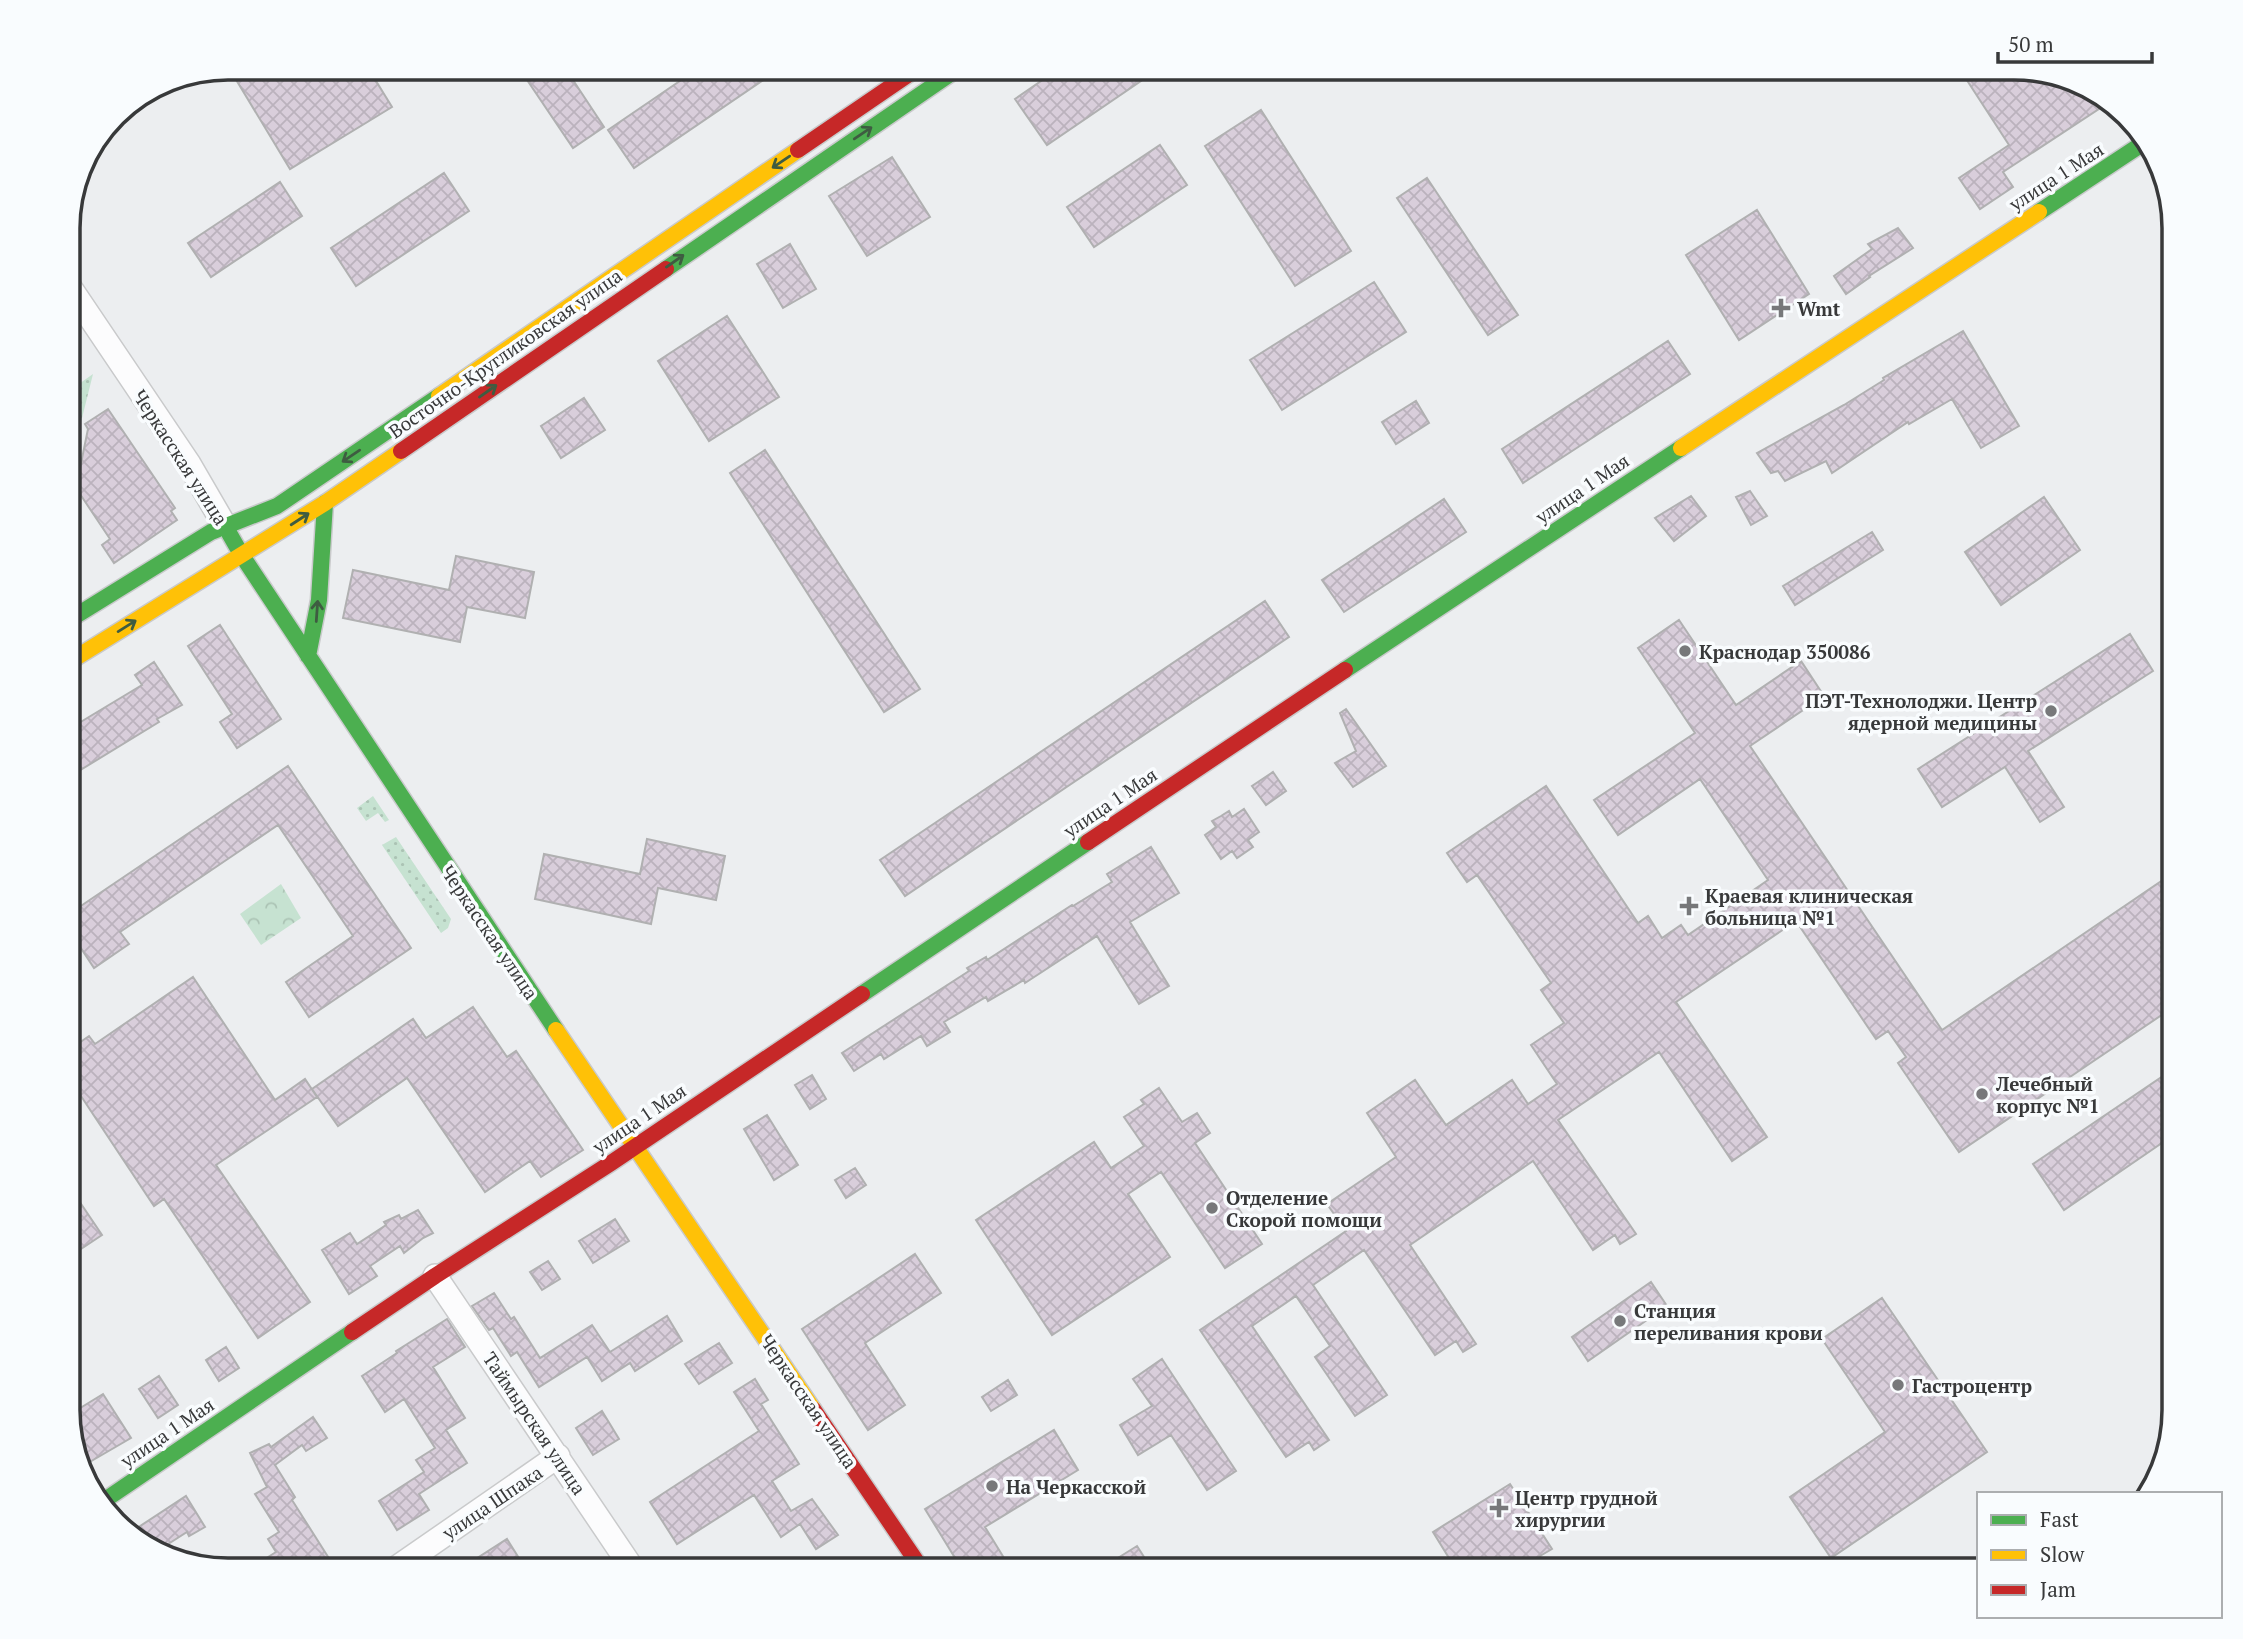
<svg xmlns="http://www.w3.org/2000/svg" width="2243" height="1639" viewBox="0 0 2243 1639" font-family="'PT Serif',serif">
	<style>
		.grass { fill: url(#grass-dots) }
		.park { fill: url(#park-crowns) }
		.building { fill: url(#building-cross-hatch); stroke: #b0b0b1; stroke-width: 2 }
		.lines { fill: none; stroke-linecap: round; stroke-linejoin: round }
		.street-casing { stroke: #c9cacb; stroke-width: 26 }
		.fast-casing { stroke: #c9cacb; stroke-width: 19 }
		.slow-casing { stroke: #c9cacb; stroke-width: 19 }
		.jam-casing { stroke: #c9cacb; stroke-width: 19 }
		.street { stroke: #fcfcfd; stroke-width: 23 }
		.fast { stroke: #4caf50; stroke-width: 16 }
		.slow { stroke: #ffc107; stroke-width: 16 }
		.jam { stroke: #c62828; stroke-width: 16 }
		.oneway { stroke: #3e5c41 }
		.poi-dot { fill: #77787a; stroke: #f9fcfe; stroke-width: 2.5 }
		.labels { text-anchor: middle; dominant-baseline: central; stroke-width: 7; stroke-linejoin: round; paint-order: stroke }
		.street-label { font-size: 19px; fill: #38393a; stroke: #f9fcfe }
		.poi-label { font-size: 19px; font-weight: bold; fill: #38393a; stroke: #f9fcfe; text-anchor: start }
		.rim { fill: none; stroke: #38393a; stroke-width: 3.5 }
	</style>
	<defs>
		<pattern id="grass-dots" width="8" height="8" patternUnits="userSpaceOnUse" patternTransform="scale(1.75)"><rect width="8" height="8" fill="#c6e2d1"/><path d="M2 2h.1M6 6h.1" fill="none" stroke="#abc3b4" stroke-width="1.8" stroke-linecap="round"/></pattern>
		<pattern id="park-crowns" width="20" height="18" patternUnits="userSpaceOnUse" patternTransform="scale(1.75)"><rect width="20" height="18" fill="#c6e2d1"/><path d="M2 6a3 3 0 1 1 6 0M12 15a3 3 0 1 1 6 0" fill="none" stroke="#abc3b4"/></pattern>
		<pattern id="building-cross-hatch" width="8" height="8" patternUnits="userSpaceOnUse" patternTransform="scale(1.75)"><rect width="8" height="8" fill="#d9cedb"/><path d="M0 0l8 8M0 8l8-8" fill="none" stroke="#bbb2bd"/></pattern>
	</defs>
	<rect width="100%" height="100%" fill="#eceef0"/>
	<path class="grass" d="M 93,374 L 69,470 L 69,391 Z
		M 373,796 L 389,820 L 385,822 L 378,813 L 366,821 L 357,808 Z
		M 396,837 L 451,919 L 448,928 L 441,933 L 382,845 Z"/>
	<path class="park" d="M 281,884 L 301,918 L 261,945 L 240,914 Z"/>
	<path class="building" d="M 229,68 L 368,68 L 392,107 L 290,169 Z
		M 519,68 L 565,68 L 604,127 L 573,148 Z
		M 699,68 L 781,68 L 634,168 L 608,130 Z
		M 1060,68 L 1160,68 L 1047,145 L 1015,99 Z
		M 1959,68 L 2015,68 L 2111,101 L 2003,172 L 2013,187 L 1980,209 L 1959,178 L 2009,145 Z
		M 1261,110 L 1351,251 L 1295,286 L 1205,146 Z
		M 1160,145 L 1187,185 L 1094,247 L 1067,207 Z
		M 892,157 L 930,217 L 867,256 L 829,196 Z
		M 444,173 L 469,211 L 356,286 L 331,248 Z
		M 1427,178 L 1518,315 L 1488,335 L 1397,198 Z
		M 280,182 L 302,216 L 211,277 L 188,243 Z
		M 1757,210 L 1809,294 L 1739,340 L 1686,255 Z
		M 1898,228 L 1913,248 L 1869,276 L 1870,277 L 1846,294 L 1834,276 L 1872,249 L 1868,244 Z
		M 790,244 L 816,289 L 783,308 L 757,264 Z
		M 1374,282 L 1406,332 L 1282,410 L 1250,360 Z
		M 727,316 L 779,397 L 709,441 L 658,361 Z
		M 1963,331 L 2019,426 L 1981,448 L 1952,399 L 1909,424 L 1908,422 L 1832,473 L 1826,461 L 1785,481 L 1778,471 L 1771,473 L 1757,453 L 1844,405 L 1884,380 L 1883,378 Z
		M 1668,341 L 1690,374 L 1523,483 L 1502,449 Z
		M 584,398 L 605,430 L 561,458 L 541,426 Z
		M 1416,401 L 1429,423 L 1396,444 L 1382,422 Z
		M 108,409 L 175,508 L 171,511 L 177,520 L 114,563 L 102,545 L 110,539 L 76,488 L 88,429 L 85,424 Z
		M 765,450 L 920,689 L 884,712 L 730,473 Z
		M 1750,491 L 1767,516 L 1751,525 L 1736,497 Z
		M 1691,496 L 1706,516 L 1674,541 L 1655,518 Z
		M 2044,497 L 2080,550 L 2001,605 L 1965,552 Z
		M 1444,499 L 1466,532 L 1344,612 L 1322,580 Z
		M 1872,532 L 1883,550 L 1795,605 L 1783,586 Z
		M 456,556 L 534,572 L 525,618 L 467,607 L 460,642 L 343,618 L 353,570 L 449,590 Z
		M 1265,601 L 1289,637 L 905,896 L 880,860 Z
		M 1679,620 L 1736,705 L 1801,661 L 1824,696 L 1750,746 L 1942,1030 L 2163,880 L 2175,897 L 2175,1006 L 1959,1152 L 1898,1063 L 1906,1057 L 1888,1031 L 1876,1039 L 1796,921 L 1676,1002 L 1767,1137 L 1732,1161 L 1659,1052 L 1558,1120 L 1636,1234 L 1620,1244 L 1615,1235 L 1593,1250 L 1533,1161 L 1410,1245 L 1476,1344 L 1463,1352 L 1456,1341 L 1435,1355 L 1364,1250 L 1313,1285 L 1387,1395 L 1375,1403 L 1355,1416 L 1315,1357 L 1330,1346 L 1296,1296 L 1252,1326 L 1329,1440 L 1314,1450 L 1309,1442 L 1286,1457 L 1200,1330 L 1346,1231 L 1327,1204 L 1396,1157 L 1367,1113 L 1415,1080 L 1446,1125 L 1512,1080 L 1528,1104 L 1557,1084 L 1531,1045 L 1564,1023 L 1541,990 L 1551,983 L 1477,875 L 1467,882 L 1447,853 L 1546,786 L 1638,923 L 1648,916 L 1662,938 L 1681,925 L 1688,935 L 1768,880 L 1700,779 L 1618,835 L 1594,800 L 1695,733 L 1638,648 Z
		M 220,625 L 281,719 L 237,748 L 220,722 L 232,714 L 188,646 Z
		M 2130,634 L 2153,671 L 2028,751 L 2064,807 L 2040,822 L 2005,767 L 1942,807 L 1918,769 Z
		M 154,662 L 182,705 L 157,719 L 159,722 L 69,777 L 69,729 L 142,685 L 135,675 Z
		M 1346,709 L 1386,766 L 1353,787 L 1335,763 L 1356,751 L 1340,713 Z
		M 288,766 L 411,948 L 309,1017 L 286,982 L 353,936 L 278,825 L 120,932 L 129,944 L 94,968 L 69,930 L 69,914 Z
		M 1273,772 L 1286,791 L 1266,805 L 1252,786 Z
		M 1244,809 L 1259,832 L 1248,840 L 1253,847 L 1237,858 L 1232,851 L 1221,859 L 1205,835 L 1216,827 L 1212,821 L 1221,816 L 1229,811 L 1232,817 Z
		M 647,839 L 725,856 L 716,900 L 658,888 L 651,924 L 535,899 L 544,854 L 640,874 Z
		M 1151,847 L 1179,893 L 1130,922 L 1169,986 L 1139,1004 L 1097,936 L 1025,983 L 1024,980 L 988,1001 L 986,997 L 944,1022 L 950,1032 L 927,1046 L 921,1036 L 884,1059 L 881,1054 L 854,1071 L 842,1053 L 969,971 L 967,968 L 986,957 L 987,960 L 1072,905 L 1073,906 L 1112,882 L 1107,874 Z
		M 193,977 L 275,1100 L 305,1079 L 317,1097 L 216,1165 L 310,1302 L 258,1338 L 164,1199 L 154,1206 L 69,1078 L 69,1050 L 89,1036 L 95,1044 Z
		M 473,1007 L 507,1057 L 516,1051 L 583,1150 L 541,1177 L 530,1161 L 485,1192 L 407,1078 L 338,1126 L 312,1089 L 413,1019 L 426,1038 Z
		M 2175,1068 L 2175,1134 L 2064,1210 L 2033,1164 Z
		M 812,1075 L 826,1099 L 810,1109 L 795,1085 Z
		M 1159,1088 L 1182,1122 L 1197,1113 L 1210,1133 L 1195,1143 L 1262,1244 L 1225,1268 L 1161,1172 L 1128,1194 L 1170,1257 L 1052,1335 L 976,1220 L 1094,1142 L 1111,1168 L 1144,1146 L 1124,1117 L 1144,1104 L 1141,1100 Z
		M 767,1115 L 798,1165 L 774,1180 L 744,1129 Z
		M 855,1168 L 866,1185 L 846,1198 L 835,1180 Z
		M 69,1186 L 102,1235 L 69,1257 Z
		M 418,1210 L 433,1233 L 423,1238 L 404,1253 L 400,1246 L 370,1266 L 377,1276 L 349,1294 L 322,1250 L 350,1233 L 357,1244 L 386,1225 L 384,1222 L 399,1215 L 401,1219 Z
		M 615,1219 L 629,1241 L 593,1263 L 579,1241 Z
		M 915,1254 L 941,1293 L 865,1343 L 905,1405 L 868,1430 L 802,1329 Z
		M 548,1261 L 560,1279 L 542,1290 L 530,1272 Z
		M 1651,1282 L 1667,1306 L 1588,1361 L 1572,1337 Z
		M 494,1293 L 511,1319 L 514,1317 L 540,1358 L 592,1325 L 610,1352 L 667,1316 L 682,1341 L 635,1371 L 630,1363 L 602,1381 L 587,1357 L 539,1387 L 517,1352 L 511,1356 L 493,1328 L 489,1330 L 472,1306 Z
		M 1882,1298 L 1987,1452 L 1831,1558 L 1790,1497 L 1885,1432 L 1822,1339 Z
		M 447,1319 L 465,1347 L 433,1367 L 465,1418 L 446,1430 L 467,1463 L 419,1494 L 429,1510 L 397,1530 L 379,1501 L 424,1472 L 416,1460 L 435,1448 L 404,1399 L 385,1412 L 362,1376 L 397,1353 L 396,1351 Z
		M 719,1343 L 732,1363 L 699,1384 L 685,1364 Z
		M 226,1347 L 239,1368 L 219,1381 L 206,1360 Z
		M 1162,1359 L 1236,1471 L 1207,1490 L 1171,1435 L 1138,1455 L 1120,1425 L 1152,1406 L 1133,1379 Z
		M 159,1376 L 178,1405 L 158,1418 L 139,1389 Z
		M 755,1379 L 768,1400 L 761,1404 L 799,1464 L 772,1481 L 791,1511 L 812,1499 L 838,1535 L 816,1549 L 800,1524 L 781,1537 L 754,1495 L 677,1544 L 650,1502 L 759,1431 L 734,1392 Z
		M 1008,1380 L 1017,1395 L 991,1411 L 982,1397 Z
		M 103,1394 L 131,1438 L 81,1467 L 69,1415 Z
		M 602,1411 L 619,1439 L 593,1455 L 576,1428 Z
		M 313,1417 L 327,1438 L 306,1451 L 302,1445 L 275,1465 L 295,1497 L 292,1500 L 337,1571 L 246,1571 L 276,1552 L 268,1539 L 279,1532 L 255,1494 L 267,1487 L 250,1453 L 269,1444 L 271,1447 Z
		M 1054,1430 L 1078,1470 L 985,1527 L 1012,1571 L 963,1571 L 925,1509 Z
		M 1510,1484 L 1552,1549 L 1540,1556 L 1550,1571 L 1457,1571 L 1433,1532 Z
		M 186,1496 L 205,1527 L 189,1536 L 187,1532 L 162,1548 L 131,1538 L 128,1534 Z
		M 507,1539 L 527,1571 L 457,1571 Z
		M 1137,1546 L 1153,1571 L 1097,1571 Z"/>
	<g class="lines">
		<defs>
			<path id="street" d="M 69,286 L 189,464 L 225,526
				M 435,1276 L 634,1571
				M 392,1571 L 558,1456"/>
			<path id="fast" d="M 2039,212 L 2145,142
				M 666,269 L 959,68
				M 225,526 L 241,554 L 556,1030
				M 69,620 L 211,532 L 277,506 L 439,396
				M 308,656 L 319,600 L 325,503
				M 1345,670 L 1681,448
				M 862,994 L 1088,842
				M 102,1502 L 352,1332"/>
			<path id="slow" d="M 439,396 L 798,150
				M 1681,448 L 2039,212
				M 69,662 L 325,503 L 401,451
				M 556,1030 L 813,1409"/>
			<path id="jam" d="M 798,150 L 918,68
				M 401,451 L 666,269
				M 1088,842 L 1345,670
				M 352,1332 L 435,1276 L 611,1163 L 862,994
				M 813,1409 L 923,1571"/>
		</defs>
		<use href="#street" class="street-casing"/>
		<use href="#fast" class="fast-casing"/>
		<use href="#slow" class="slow-casing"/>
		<use href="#jam" class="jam-casing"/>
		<use href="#street" class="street"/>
		<use href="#fast" class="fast"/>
		<use href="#slow" class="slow"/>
		<use href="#jam" class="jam"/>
	</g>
	<defs><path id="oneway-shaft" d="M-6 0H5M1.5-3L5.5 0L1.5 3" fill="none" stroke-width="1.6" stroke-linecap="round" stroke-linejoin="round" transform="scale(1.75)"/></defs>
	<g class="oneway">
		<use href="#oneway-shaft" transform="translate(863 133) rotate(-34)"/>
		<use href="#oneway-shaft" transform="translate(781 162) rotate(146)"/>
		<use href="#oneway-shaft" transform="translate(675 261) rotate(-35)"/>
		<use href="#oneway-shaft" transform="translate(488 391) rotate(-35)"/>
		<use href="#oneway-shaft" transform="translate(351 456) rotate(146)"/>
		<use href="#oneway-shaft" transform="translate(300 519) rotate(-33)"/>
		<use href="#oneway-shaft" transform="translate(317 611) rotate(-86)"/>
		<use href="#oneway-shaft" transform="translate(127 626) rotate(-32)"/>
	</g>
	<g class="poi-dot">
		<path d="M1777.5 297.5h7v7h7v7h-7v7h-7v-7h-7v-7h7z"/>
		<circle cx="1685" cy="651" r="7"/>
		<circle cx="2051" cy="711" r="7"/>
		<path d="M1685.5 895.5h7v7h7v7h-7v7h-7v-7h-7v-7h7z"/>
		<circle cx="1982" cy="1094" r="7"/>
		<circle cx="1212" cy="1208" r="7"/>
		<circle cx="1620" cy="1321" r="7"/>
		<circle cx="1898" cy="1385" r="7"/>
		<circle cx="992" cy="1486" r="7"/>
		<path d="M1495.5 1497.5h7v7h7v7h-7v7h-7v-7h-7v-7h7z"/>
	</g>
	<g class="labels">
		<g class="street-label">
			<text transform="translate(2056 176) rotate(-33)">улица 1 Мая</text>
			<text transform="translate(505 353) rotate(-35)">Восточно-Кругликовская улица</text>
			<text transform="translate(181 457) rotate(57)">Черкасская улица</text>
			<text transform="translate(1582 488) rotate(-34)">улица 1 Мая</text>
			<text transform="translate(1110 802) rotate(-34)">улица 1 Мая</text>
			<text transform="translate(490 932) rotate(56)">Черкасская улица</text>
			<text transform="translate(639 1118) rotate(-34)">улица 1 Мая</text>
			<text transform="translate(809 1401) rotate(56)">Черкасская улица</text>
			<text transform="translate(535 1423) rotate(56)">Таймырская улица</text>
			<text transform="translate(167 1432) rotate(-34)">улица 1 Мая</text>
			<text transform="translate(492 1502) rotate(-34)">улица Шпака</text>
		</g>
		<g class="poi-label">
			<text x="1797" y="308">Wmt</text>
			<text x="1699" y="651">Краснодар 350086</text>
			<text x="2037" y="700" text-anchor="end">ПЭТ-Технолоджи. Центр<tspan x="2037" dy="22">ядерной медицины</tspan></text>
			<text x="1705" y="895">Краевая клиническая<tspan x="1705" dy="22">больница №1</tspan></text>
			<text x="1996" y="1083">Лечебный<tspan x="1996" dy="22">корпус №1</tspan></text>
			<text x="1226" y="1197">Отделение<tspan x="1226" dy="22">Скорой помощи</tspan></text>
			<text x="1634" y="1310">Станция<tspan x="1634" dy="22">переливания крови</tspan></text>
			<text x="1912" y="1385">Гастроцентр</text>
			<text x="1006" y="1486">На Черкасской</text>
			<text x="1515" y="1497">Центр грудной<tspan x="1515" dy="22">хирургии</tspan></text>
		</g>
	</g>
	<path d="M0 0H2243V1639H0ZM228 80H2014A148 148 0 0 1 2162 228V1410A148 148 0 0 1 2014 1558H228A148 148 0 0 1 80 1410V228A148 148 0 0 1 228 80Z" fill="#f9fcfe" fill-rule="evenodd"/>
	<path class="rim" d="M228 80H2014A148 148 0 0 1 2162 228V1410A148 148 0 0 1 2014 1558H228A148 148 0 0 1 80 1410V228A148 148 0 0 1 228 80Z"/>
	<rect x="1977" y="1492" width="245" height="126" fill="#f9fcfe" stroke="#acaeb0" stroke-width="2"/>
	<rect x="1991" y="1515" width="35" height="10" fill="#4caf50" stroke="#acaeb0" stroke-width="2"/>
	<text x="2040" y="1527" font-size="21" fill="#38393a">Fast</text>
	<rect x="1991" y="1550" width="35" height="10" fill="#ffc107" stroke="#acaeb0" stroke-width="2"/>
	<text x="2040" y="1562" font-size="21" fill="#38393a">Slow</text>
	<rect x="1991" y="1585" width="35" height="10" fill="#c62828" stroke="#acaeb0" stroke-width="2"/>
	<text x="2040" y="1597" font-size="21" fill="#38393a">Jam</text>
	<path d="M1998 52v10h154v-10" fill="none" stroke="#38393a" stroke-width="3.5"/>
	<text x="2008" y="52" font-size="21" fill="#38393a" stroke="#f9fcfe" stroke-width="5" paint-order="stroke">50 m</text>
</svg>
